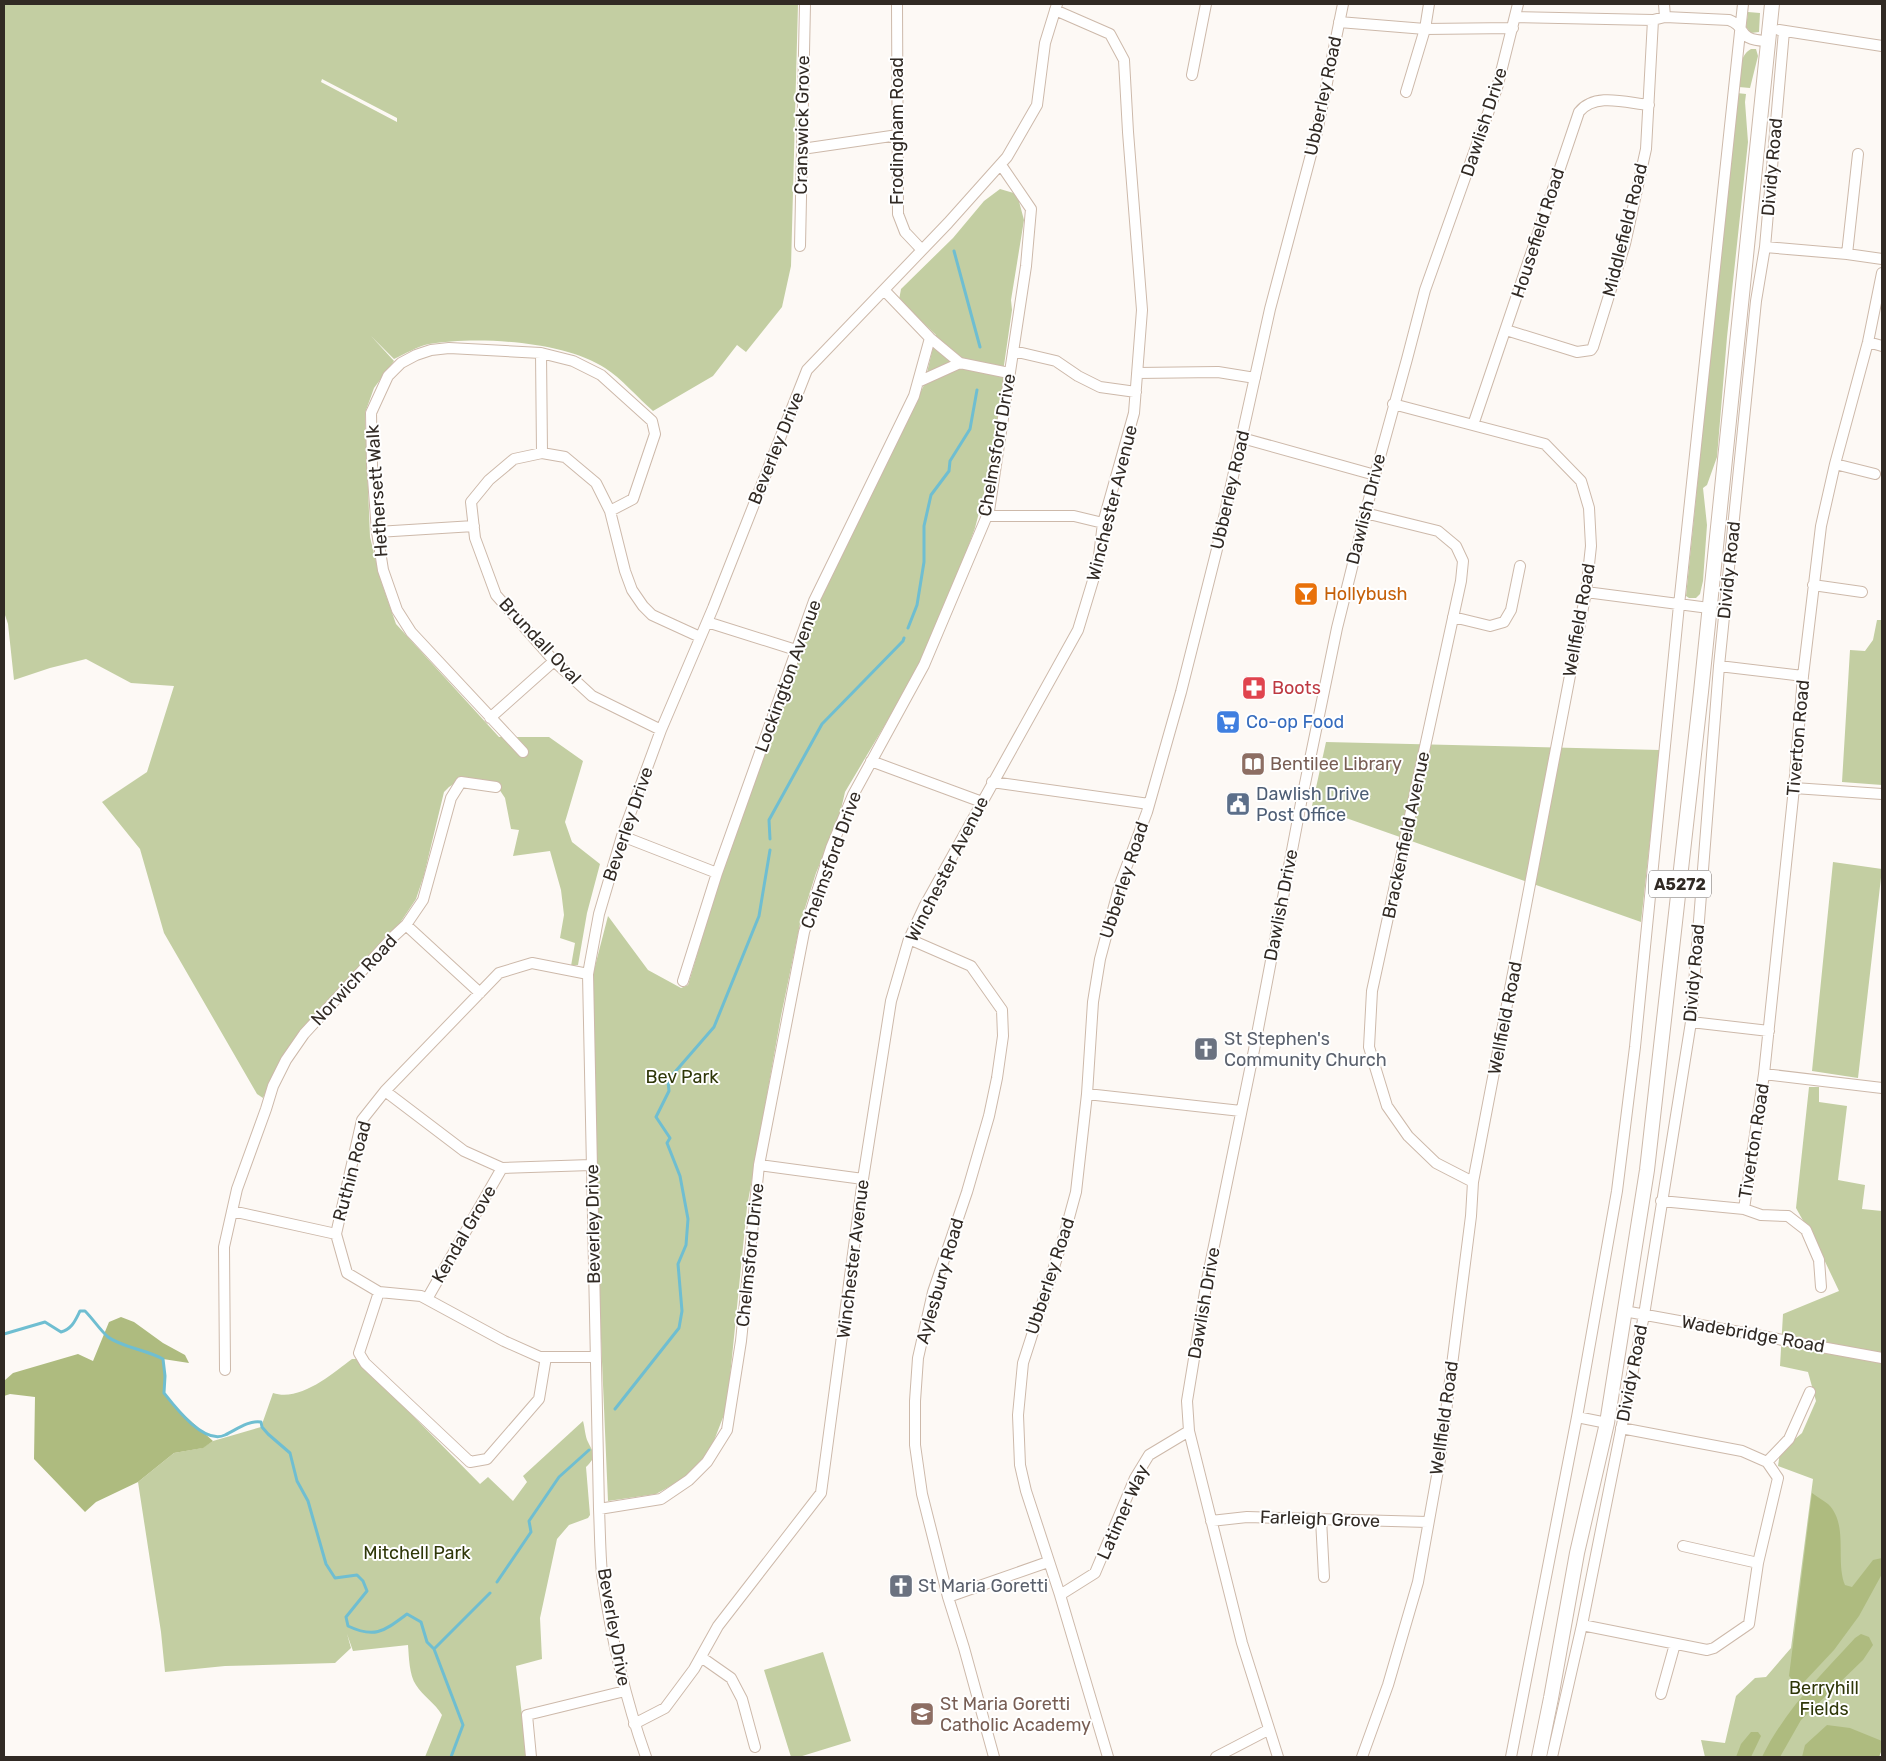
<svg xmlns="http://www.w3.org/2000/svg" width="1886" height="1761" viewBox="0 0 1886 1761" font-family="Rubik,sans-serif">
	<style>
		.green { fill: #c3cea2; fill-rule: evenodd }
		.forest { fill: #aebb7f }
		.lines { fill: none; stroke-linecap: round; stroke-linejoin: round }
		.stream { stroke: #6fbed1; stroke-width: 3 }
		.minor-casing { stroke: #cdb9aa; stroke-width: 12 }
		.major-casing { stroke: #cdb9aa; stroke-width: 16 }
		.minor { stroke: #fff; stroke-width: 10 }
		.major { stroke: #fff; stroke-width: 14 }
		.labels { text-anchor: middle; dominant-baseline: central; stroke-width: 4; stroke-linejoin: round; paint-order: stroke }
		.shield { fill: #fff; stroke: #6f6a66; stroke-width: 1 }
		.shield-label { font-size: 16px; font-weight: bold; fill: #312a24 }
		.street-label { font-size: 18px; fill: #312a24; stroke: #fff }
		.food-label { font-size: 18px; fill: #c56008; stroke: #fff; text-anchor: start }
		.health-label { font-size: 18px; fill: #be3a42; stroke: #fff; text-anchor: start }
		.shop-label { font-size: 18px; fill: #366cbe; stroke: #fff; text-anchor: start }
		.education-label { font-size: 18px; fill: #785e54; stroke: #fff; text-anchor: start }
		.service-label { font-size: 18px; fill: #4e5e75; stroke: #fff; text-anchor: start }
		.worship-label { font-size: 18px; fill: #5b616d; stroke: #fff; text-anchor: start }
		.park-label { font-size: 18px; fill: #2f3708; stroke: #fff }
	</style>
	<rect width="100%" height="100%" fill="#fdf9f5"/>
	<path class="green" d="M 4,4 L 798,4 L 791,266 L 782,307 L 746,352 L 737,345 L 713,376 L 653,411 C 638,398 621,378 605,368 C 564,341 477,336 429,344 C 418,346 405,354 394,359 L 371,336 L 394,361 L 374,388 L 365,413 L 370,537 L 381,581 L 396,624 L 499,737 L 549,737 L 583,761 L 565,822 L 572,842 L 600,864 L 587,913 L 578,965 L 571,966 L 575,943 L 560,938 L 564,915 L 561,890 L 550,851 L 513,856 L 519,830 L 511,829 L 505,798 L 497,786 L 460,780 L 449,787 L 444,792 L 424,875 L 416,899 L 400,923 L 307,1024 L 290,1045 L 275,1071 L 263,1098 L 257,1094 L 164,933 L 140,849 L 102,802 L 147,772 L 174,686 L 131,683 L 86,659 L 50,668 L 14,680 L 8,624 L 4,612 ZM 322,79 L 397,118 L 397,122 L 321,82 Z
		M 1748,12 L 1760,13 L 1759,32 L 1751,33 L 1746,27 Z
		M 1751,49 L 1756,49 L 1758,56 L 1750,88 L 1739,87 C 1741,73 1738,56 1751,49 Z
		M 1737,93 L 1746,94 L 1745,102 L 1748,142 L 1727,337 L 1717,457 L 1707,485 L 1703,488 L 1707,525 L 1703,581 L 1700,594 L 1696,598 L 1689,598 L 1686,596 Z
		M 1000,189 L 1017,194 L 1024,220 L 1011,300 L 1012,310 L 1003,372 L 1003,392 L 988,478 L 975,528 L 954,585 L 911,681 L 845,792 L 839,818 L 816,873 L 800,924 L 781,1016 L 747,1207 L 727,1407 L 710,1451 L 683,1479 L 656,1494 L 608,1501 L 598,1268 L 593,974 L 608,916 L 648,970 L 681,988 L 688,985 L 724,865 L 825,583 L 924,385 L 936,335 L 899,300 L 901,289 L 953,238 L 984,201 Z
		M 1877,620 L 1882,620 L 1882,785 L 1842,782 L 1850,650 L 1865,651 L 1873,640 Z
		M 1326,742 L 1660,750 L 1641,922 L 1312,806 Z
		M 1833,862 L 1882,869 L 1858,1078 L 1812,1071 Z
		M 1809,1087 L 1819,1087 L 1819,1102 L 1847,1106 L 1838,1180 L 1865,1185 L 1862,1209 L 1882,1211 L 1882,1749 L 1879,1757 L 1705,1757 L 1701,1740 L 1725,1743 L 1736,1696 L 1755,1678 L 1766,1677 L 1791,1648 L 1813,1479 L 1778,1466 L 1780,1452 L 1802,1433 L 1816,1401 L 1808,1372 L 1780,1366 L 1783,1314 L 1839,1291 L 1820,1251 L 1796,1208 Z
		M 352,1359 L 357,1359 L 480,1484 L 488,1477 L 513,1501 L 527,1482 L 523,1476 L 583,1421 C 585,1428 585,1436 588,1442 C 594,1454 597,1456 586,1467 L 590,1515 L 588,1518 L 569,1525 L 557,1539 L 540,1618 L 542,1659 L 516,1666 L 527,1757 L 425,1757 L 442,1715 C 435,1703 423,1696 416,1685 C 409,1675 409,1657 408,1645 L 353,1651 L 347,1634 L 351,1648 L 335,1663 L 225,1666 L 165,1672 L 161,1632 L 138,1482 L 174,1453 L 202,1448 L 213,1441 L 261,1427 L 273,1393 C 300,1402 332,1374 352,1359 Z
		M 823,1652 L 851,1741 L 799,1757 L 791,1757 L 764,1670 Z"/>
	<path class="forest" d="M 121,1317 L 134,1322 L 163,1343 L 185,1355 L 189,1363 L 163,1359 L 165,1376 L 164,1393 L 173,1405 L 213,1441 L 203,1448 L 174,1453 L 138,1482 L 96,1502 L 85,1512 L 34,1459 L 35,1397 L 10,1394 L 4,1396 L 4,1381 L 13,1373 L 78,1354 L 93,1361 L 109,1322 Z
		M 1812,1493 C 1817,1497 1823,1500 1828,1504 C 1849,1524 1835,1561 1845,1585 L 1852,1587 L 1873,1560 L 1882,1558 L 1882,1574 L 1859,1616 L 1834,1650 L 1804,1682 L 1794,1682 L 1789,1676 Z
		M 1861,1634 L 1869,1637 L 1873,1645 L 1863,1660 L 1801,1720 L 1780,1757 L 1762,1757 C 1785,1710 1820,1676 1855,1638 Z
		M 1827,1725 L 1850,1728 L 1882,1741 L 1882,1749 L 1879,1757 L 1802,1757 L 1805,1745 Z
		M 1751,1732 L 1758,1732 L 1761,1736 L 1751,1757 L 1736,1757 L 1741,1744 Z"/>
	<g class="lines">
		<path class="stream" d="M 954,251 L 980,347
			M 908,628 L 917,605 L 924,562 L 924,526 L 931,495 L 949,471 L 950,461 L 970,429 L 977,390
			M 770,839 L 769,820 L 822,724 L 903,641 L 904,638
			M 4,1334 L 45,1322 L 61,1332 C 72,1329 75,1321 80,1311 L 85,1311 C 93,1319 100,1330 108,1337 C 121,1347 147,1350 163,1359 L 165,1376 L 164,1393 C 175,1407 204,1445 225,1435 C 236,1430 248,1420 261,1422 L 262,1427 L 268,1434 L 290,1453 L 297,1481 L 308,1501 L 326,1564 L 335,1578 L 357,1575 L 363,1581 L 367,1591 L 346,1617 L 348,1626 C 375,1639 384,1631 407,1614 L 421,1622 L 427,1642 L 434,1649 L 463,1725 L 451,1757
			M 615,1409 L 679,1328 L 682,1311 L 678,1264 L 686,1245 L 688,1219 L 680,1176 L 667,1143 L 670,1138 L 656,1117 L 669,1091 L 668,1080 L 714,1027 L 759,916 L 770,850
			M 497,1582 L 531,1532 L 529,1521 L 559,1477 L 589,1450
			M 434,1649 L 490,1593"/>
		<defs>
			<path id="minor" d="M 897,4 L 898,214 L 905,232 L 922,250
				M 1664,4 L 1665,17
				M 1516,17 L 1653,20 L 1665,17 L 1729,20 C 1748,27 1735,40 1767,41
				M 1339,22 L 1425,29 L 1513,28
				M 1779,30 L 1882,46
				M 1192,75 L 1206,4
				M 1406,92 L 1425,29 L 1429,4
				M 802,149 L 898,135
				M 800,246 L 805,4
				M 1765,247 L 1847,254 L 1882,259
				M 1847,254 L 1858,154
				M 884,290 L 930,338 L 960,363 L 1009,373
				M 1506,330 L 1577,352 L 1591,350 L 1593,347 L 1625,244 L 1646,149 L 1653,20
				M 1868,342 L 1882,346
				M 1013,351 L 1056,361 L 1078,376 L 1100,387 L 1136,392
				M 541,353 L 542,453
				M 1137,373 L 1218,372 L 1255,378
				M 918,382 L 960,363
				M 1473,425 L 1579,112 C 1595,92 1627,103 1649,105
				M 1242,438 L 1375,475
				M 1835,464 L 1875,474
				M 1365,513 L 1438,531 L 1456,546 L 1463,561 L 1461,581 L 1372,991 L 1369,1047 L 1387,1106 L 1408,1136 L 1436,1163 L 1473,1182
				M 987,516 L 1074,516 L 1103,523
				M 377,532 L 474,526
				M 1813,585 L 1862,592
				M 1586,592 L 1709,608
				M 1453,617 L 1490,626 L 1504,622 L 1511,610 L 1520,566
				M 707,622 L 796,650
				M 1719,666 L 1803,676
				M 490,718 L 554,661
				M 661,730 L 592,696 L 554,661 L 496,595 L 475,538 L 471,502 L 489,480 L 514,459 L 542,453 L 565,457 L 596,483 L 610,511 L 625,571 L 632,590 L 643,606 L 652,615 L 700,637
				M 523,752 L 411,632 L 397,610 L 383,570 L 377,532 L 372,465 L 371,413 L 388,376 L 401,363 L 416,355 L 431,350 L 449,348 L 541,353 L 573,361 L 601,375 L 652,421 L 655,434 L 633,499 L 610,511
				M 871,761 L 982,802
				M 992,782 L 1149,804
				M 1794,788 L 1882,794
				M 622,836 L 717,873
				M 406,925 L 480,993
				M 909,939 L 971,966 L 1002,1010 L 1003,1036 L 997,1078 L 989,1116 L 967,1192 L 933,1292 L 918,1358 L 915,1401 L 915,1445 L 922,1494 L 948,1597 L 964,1648 L 994,1757
				M 588,974 L 532,963 L 499,973 L 385,1091 L 362,1120 L 336,1234 L 347,1273 L 379,1292 L 421,1296 L 504,1341 L 540,1357 L 595,1357
				M 683,981 L 717,873 L 814,601 L 914,396 L 930,338
				M 1691,1022 L 1769,1031
				M 1764,1074 L 1882,1088
				M 385,1091 L 464,1151 L 502,1168 L 591,1165
				M 1087,1094 L 1241,1111
				M 759,1165 L 863,1179
				M 1661,1201 L 1744,1209 L 1761,1215 L 1788,1216 L 1806,1230 L 1819,1260 L 1821,1287
				M 1744,1209 L 1764,1074 L 1794,788 L 1803,676 L 1821,526 L 1835,464 L 1868,342 L 1882,273
				M 232,1211 L 336,1234
				M 379,1292 L 359,1353 L 365,1363 L 470,1462 L 487,1459 L 539,1399 L 546,1357
				M 427,1299 L 502,1168
				M 1624,1311 L 1882,1358
				M 225,1370 L 224,1247 L 237,1189 L 266,1109 L 273,1086 L 286,1060 L 304,1034 L 393,937 L 406,925 L 423,900 L 451,798 L 461,782 L 496,787
				M 1577,1417 L 1607,1423
				M 1767,1462 L 1789,1439 L 1810,1392
				M 599,1509 L 661,1499 L 689,1480 L 707,1462 L 727,1430 L 741,1341 L 759,1165 L 804,932 L 831,848 L 853,795 L 924,665 L 989,511 L 1026,266 L 1031,209 L 1001,165
				M 1321,1519 L 1324,1577
				M 1211,1521 L 1247,1517 L 1428,1522
				M 1683,1546 L 1758,1563
				M 1060,1595 L 1095,1573 L 1135,1478 L 1149,1455 L 1189,1431
				M 948,1597 L 1048,1562
				M 1582,1625 L 1707,1650 L 1714,1648 L 1749,1624 L 1758,1563 L 1778,1478 L 1767,1462 L 1742,1451 L 1621,1428
				M 701,1657 L 731,1678 L 742,1699 L 755,1747
				M 1661,1694 L 1675,1644
				M 634,1724 L 665,1708 L 694,1669 L 718,1626 L 821,1493 L 863,1179 L 891,1001 L 909,939 L 924,907 L 1078,630 L 1098,564 L 1103,523 L 1134,413 L 1142,310 L 1128,132 L 1124,60 L 1110,34 L 1055,10
				M 531,1757 L 527,1715 L 625,1691
				M 646,1757 C 625,1698 611,1637 602,1574 C 600,1553 600,1531 599,1509 L 588,974 L 599,914 L 622,836 L 661,730 L 713,608 L 807,370 L 948,223 L 1007,157 L 1037,105 L 1045,43 L 1057,4
				M 1108,1757 L 1060,1595 L 1026,1491 L 1020,1465 L 1018,1415 L 1023,1363 L 1064,1236 L 1076,1192 L 1087,1094 L 1093,1002 L 1100,959 L 1120,884 L 1147,812 L 1181,692 L 1217,549 L 1270,309 L 1317,132 L 1343,4
				M 1216,1757 L 1268,1730
				M 1278,1757 L 1242,1643 L 1189,1431 L 1187,1401 L 1207,1280 L 1254,1050 L 1301,803 L 1337,628 L 1375,475 L 1407,359 L 1425,290 L 1497,88 L 1518,4
				M 1362,1757 L 1388,1685 L 1418,1582 L 1440,1459 L 1471,1216 L 1473,1182 L 1586,592 L 1591,546 L 1589,508 L 1581,481 L 1545,444 L 1393,404
				M 1511,1757 L 1577,1417 L 1617,1191 L 1635,1047 L 1679,605 L 1743,4
				M 1552,1757 L 1582,1625 L 1644,1315 L 1691,1022 L 1719,666 L 1756,301 L 1765,247 L 1784,31"/>
			<path id="major" d="M 1539,1757 L 1551,1698 L 1577,1553 L 1607,1423 L 1647,1170 L 1701,692 L 1772,4"/>
		</defs>
		<use href="#minor" class="minor-casing"/>
		<use href="#major" class="major-casing"/>
		<use href="#minor" class="minor"/>
		<use href="#major" class="major"/>
	</g>
	<defs>
		<symbol id="bar-square" viewBox="-11 -11 22 22"><rect x="-9" y="-9" width="18" height="18" rx="4" fill="#e8710a" stroke="#fff"/><path d="M-6-5H6L.8 .8V4.5H3.5V6h-7V4.5H-.8V.8Z" fill="#fff"/></symbol>
		<symbol id="pharmacy-square" viewBox="-11 -11 22 22"><rect x="-9" y="-9" width="18" height="18" rx="4" fill="#e0444e" stroke="#fff"/><path d="M-2-6h4v4h4v4h-4v4h-4v-4h-4v-4h4Z" fill="#fff"/></symbol>
		<symbol id="supermarket-square" viewBox="-11 -11 22 22"><rect x="-9" y="-9" width="18" height="18" rx="4" fill="#3f7fe0" stroke="#fff"/><path d="M-6-5.5h2.5l.6 2H6L4.5 2H-2.5L-4.4-4H-6ZM-1.5 3.2a1.3 1.3 0 1 0 .1 0ZM3 3.2a1.3 1.3 0 1 0 .1 0Z" fill="#fff"/></symbol>
		<symbol id="library-square" viewBox="-11 -11 22 22"><rect x="-9" y="-9" width="18" height="18" rx="4" fill="#8d6e63" stroke="#fff"/><path d="M-6-4Q-3-5.5-.7-3.5V5Q-3 3-6 4ZM6-4Q3-5.5 .7-3.5V5Q3 3 6 4Z" fill="#fff"/></symbol>
		<symbol id="civic-square" viewBox="-11 -11 22 22"><rect x="-9" y="-9" width="18" height="18" rx="4" fill="#5c6f8a" stroke="#fff"/><path d="M-.6-6.5H3V-4.5H.6V-3L4-1V1h2V6H-6V1h2V-1L-.6-3ZM-1.2 2.5V6h2.4V2.5Z" fill="#fff"/></symbol>
		<symbol id="church-square" viewBox="-11 -11 22 22"><rect x="-9" y="-9" width="18" height="18" rx="4" fill="#6b7280" stroke="#fff"/><path d="M-1.2-6h2.4v3.5h3.3v2.4h-3.3V6h-2.4V-.1h-3.3v-2.4h3.3Z" fill="#fff"/></symbol>
		<symbol id="school-square" viewBox="-11 -11 22 22"><rect x="-9" y="-9" width="18" height="18" rx="4" fill="#8d6e63" stroke="#fff"/><path d="M0-5L7-2L0 1L-7-2ZM-4 1L0 2.5L4 1V4Q0 6-4 4Z" fill="#fff"/></symbol>
	</defs>
	<g fill-rule="evenodd">
		<use href="#bar-square" x="1292" y="580" width="28" height="28"/>
		<use href="#pharmacy-square" x="1240" y="674" width="28" height="28"/>
		<use href="#supermarket-square" x="1214" y="708" width="28" height="28"/>
		<use href="#library-square" x="1239" y="750" width="28" height="28"/>
		<use href="#civic-square" x="1224" y="790" width="28" height="28"/>
		<use href="#church-square" x="1192" y="1035" width="28" height="28"/>
		<use href="#church-square" x="887" y="1572" width="28" height="28"/>
		<use href="#school-square" x="908" y="1700" width="28" height="28"/>
	</g>
	<g class="labels">
		<rect class="shield" x="1649" y="870.5" width="62" height="27" rx="4"/>
		<g class="shield-label">
			<text x="1680" y="884">A5272</text>
		</g>
		<g class="street-label">
			<text transform="translate(1323 96) rotate(-78)">Ubberley Road</text>
			<text transform="translate(1484 122) rotate(-72)">Dawlish Drive</text>
			<text transform="translate(802 125) rotate(-89)">Cranswick Grove</text>
			<text transform="translate(897 131) rotate(-90)">Frodingham Road</text>
			<text transform="translate(1772 167) rotate(-85)">Dividy Road</text>
			<text transform="translate(1625 230) rotate(-76)">Middlefield Road</text>
			<text transform="translate(1538 233) rotate(-72)">Housefield Road</text>
			<text transform="translate(997 445) rotate(-80)">Chelmsford Drive</text>
			<text transform="translate(776 448) rotate(-68)">Beverley Drive</text>
			<text transform="translate(1230 490) rotate(-77)">Ubberley Road</text>
			<text transform="translate(377 491) rotate(-94)">Hethersett Walk</text>
			<text transform="translate(1112 503) rotate(-76)">Winchester Avenue</text>
			<text transform="translate(1366 509) rotate(-76)">Dawlish Drive</text>
			<text transform="translate(1729 570) rotate(-84)">Dividy Road</text>
			<text transform="translate(1579 620) rotate(-80)">Wellfield Road</text>
			<text transform="translate(540 641) rotate(47)">Brundall Oval</text>
			<text transform="translate(788 676) rotate(-70)">Lockington Avenue</text>
			<text transform="translate(1798 738) rotate(-85)">Tiverton Road</text>
			<text transform="translate(628 824) rotate(-71)">Beverley Drive</text>
			<text transform="translate(1406 835) rotate(-78)">Brackenfield Avenue</text>
			<text transform="translate(831 860) rotate(-70)">Chelmsford Drive</text>
			<text transform="translate(947 869) rotate(-63)">Winchester Avenue</text>
			<text transform="translate(1124 880) rotate(-72)">Ubberley Road</text>
			<text transform="translate(1281 905) rotate(-79)">Dawlish Drive</text>
			<text transform="translate(1694 973) rotate(-85)">Dividy Road</text>
			<text transform="translate(354 980) rotate(-47)">Norwich Road</text>
			<text transform="translate(1505 1018) rotate(-79)">Wellfield Road</text>
			<text transform="translate(1754 1141) rotate(-81)">Tiverton Road</text>
			<text transform="translate(352 1171) rotate(-75)">Ruthin Road</text>
			<text transform="translate(593 1224) rotate(-91)">Beverley Drive</text>
			<text transform="translate(464 1234) rotate(-60)">Kendal Grove</text>
			<text transform="translate(750 1255) rotate(-84)">Chelmsford Drive</text>
			<text transform="translate(853 1259) rotate(-83)">Winchester Avenue</text>
			<text transform="translate(1050 1276) rotate(-72)">Ubberley Road</text>
			<text transform="translate(940 1281) rotate(-74)">Aylesbury Road</text>
			<text transform="translate(1204 1303) rotate(-80)">Dawlish Drive</text>
			<text transform="translate(1753 1334) rotate(10)">Wadebridge Road</text>
			<text transform="translate(1632 1373) rotate(-79)">Dividy Road</text>
			<text transform="translate(1444 1418) rotate(-82)">Wellfield Road</text>
			<text transform="translate(1123 1512) rotate(-66)">Latimer Way</text>
			<text transform="translate(1320 1519) rotate(2)">Farleigh Grove</text>
			<text transform="translate(614 1627) rotate(80)">Beverley Drive</text>
		</g>
		<g class="food-label">
			<text x="1324" y="594">Hollybush</text>
		</g>
		<g class="health-label">
			<text x="1272" y="688">Boots</text>
		</g>
		<g class="shop-label">
			<text x="1246" y="722">Co-op Food</text>
		</g>
		<g class="education-label">
			<text x="1270" y="764">Bentilee Library</text>
			<text x="940" y="1704">St Maria Goretti<tspan x="940" dy="21">Catholic Academy</tspan></text>
		</g>
		<g class="service-label">
			<text x="1256" y="794">Dawlish Drive<tspan x="1256" dy="21">Post Office</tspan></text>
		</g>
		<g class="worship-label">
			<text x="1224" y="1039">St Stephen's<tspan x="1224" dy="21">Community Church</tspan></text>
			<text x="918" y="1586">St Maria Goretti</text>
		</g>
		<g class="park-label">
			<text x="682" y="1077">Bev Park</text>
			<text x="417" y="1553">Mitchell Park</text>
			<text x="1824" y="1688">Berryhill<tspan x="1824" dy="21">Fields</tspan></text>
		</g>
	</g>
	<rect width="1886" height="1761" fill="none" stroke="#312a24" stroke-width="10"/>
</svg>
